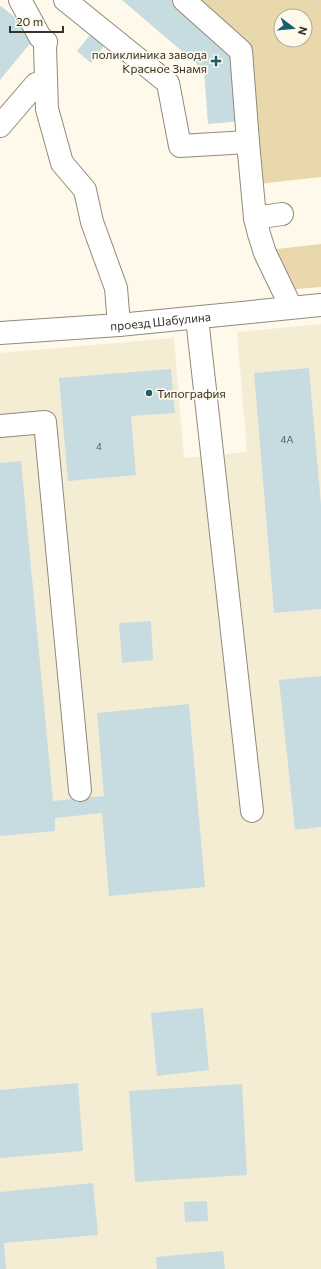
<svg xmlns="http://www.w3.org/2000/svg" width="321" height="1269" viewBox="0 0 321 1269" font-family="Commissioner,sans-serif">
	<style>
		.built { fill: #f5ecd4 }
		.green { fill: #e9d8ac; fill-rule: evenodd }
		.building { fill: #c7dce1 }
		.lines { fill: none; stroke-linecap: round; stroke-linejoin: round }
		.minor-casing { stroke: #908a7b; stroke-width: 24 }
		.minor { stroke: #fff; stroke-width: 22 }
		.poi-dot { fill: #16606f; stroke: #fef9eb; stroke-width: 1.5 }
		.labels { text-anchor: middle; dominant-baseline: central; stroke-width: 3.5; stroke-linejoin: round; paint-order: stroke }
		.number-label { font-size: 10px; fill: #5a5c59 }
		.poi-label { font-size: 12px; fill: #35322c; stroke: #fef9eb; text-anchor: end }
		.street-label { font-size: 12px; fill: #35322c; stroke: #fef9eb }
	</style>
	<rect width="100%" height="100%" fill="#fef9eb"/>
	<path class="built" d="M 321,324 L 321,1269 L 0,1269 L 0,353 L 174,338 L 184,458 L 247,452 L 237,332 Z"/>
	<path class="green" d="M 192,0 L 321,0 L 321,177 L 258,184 ZM 281,16 L 305,16 L 305,40 L 281,40 Z
		M 321,244 L 321,287 L 284,290 L 268,250 Z"/>
	<path class="building" d="M 122,0 L 176,0 L 237,52 L 242,121 L 208,124 L 204,70 Z
		M 1,6 L 37,35 L 0,80 L 0,7 Z
		M 90,35 L 104,46 L 91,63 L 77,51 Z
		M 309,368 L 321,505 L 321,609 L 274,613 L 254,373 Z
		M 171,369 L 175,413 L 131,416 L 136,475 L 68,481 L 59,378 Z
		M 21,461 L 53,801 L 104,796 L 97,713 L 189,704 L 205,887 L 109,896 L 102,813 L 55,818 L 55,831 L 0,836 L 0,463 Z
		M 151,621 L 153,660 L 122,663 L 119,623 Z
		M 321,676 L 321,827 L 295,830 L 279,680 Z
		M 203,1008 L 209,1070 L 157,1076 L 151,1013 Z
		M 78,1083 L 83,1151 L 0,1158 L 0,1090 Z
		M 242,1084 L 247,1175 L 135,1182 L 129,1091 Z
		M 93,1183 L 98,1235 L 4,1243 L 6,1269 L 0,1269 L 0,1192 Z
		M 207,1201 L 208,1221 L 185,1222 L 184,1202 Z
		M 223,1251 L 225,1269 L 157,1269 L 156,1257 Z"/>
	<g class="lines">
		<defs>
			<g id="minor">
				<path d="M 20,0 L 40,37 L 46,42 L 45,47 L 47,109 L 62,163 L 85,190 L 92,222 L 116,288 L 119,325"/>
				<path d="M 65,0 L 168,83 L 180,146 L 248,142"/>
				<path d="M 184,0 L 241,51 L 248,142 L 255,218 L 259,234 L 265,253 L 291,307"/>
				<path d="M 0,126 L 36,84"/>
				<path d="M 255,218 L 282,214"/>
				<path d="M 197,318 L 252,811"/>
				<path id="s1" d="M 0,333 L 119,325 L 321,305"/>
				<path d="M 0,426 L 45,422 L 80,790"/>
			</g>
		</defs>
		<use href="#minor" class="minor-casing"/>
		<use href="#minor" class="minor"/>
	</g>
	<g class="poi-dot">
		<path d="M214 55h4v4h4v4h-4v4h-4v-4h-4v-4h4z"/>
		<circle cx="149" cy="393" r="4"/>
	</g>
	<g class="labels">
		<g class="number-label">
			<text x="287" y="439">4А</text>
			<text x="99" y="446">4</text>
		</g>
		<g class="poi-label">
			<text x="207" y="54">поликлиника завода<tspan x="207" dy="14">Красное Знамя</tspan></text>
			<text x="157" y="393" text-anchor="start">Типография</text>
		</g>
		<g class="street-label">
			<text stroke="none"><textPath href="#s1" startOffset="161">проезд Шабулина</textPath></text>
		</g>
	</g>
	<g transform="translate(293 28) rotate(106)"><circle r="19" fill="#fef9eb" stroke="#aea99f"/>
	<path d="M0-3L7 15L0 10L-7 15Z" fill="#16606f"/>
	<text y="-6" font-size="11" font-weight="bold" text-anchor="middle" fill="#35322c">N</text>
	</g>
	<path d="M10 26v6h53v-6" fill="none" stroke="#35322c" stroke-width="2"/>
	<text x="16" y="26" font-size="12" fill="#35322c" stroke="#fef9eb" stroke-width="3" paint-order="stroke">20 m</text>
</svg>
